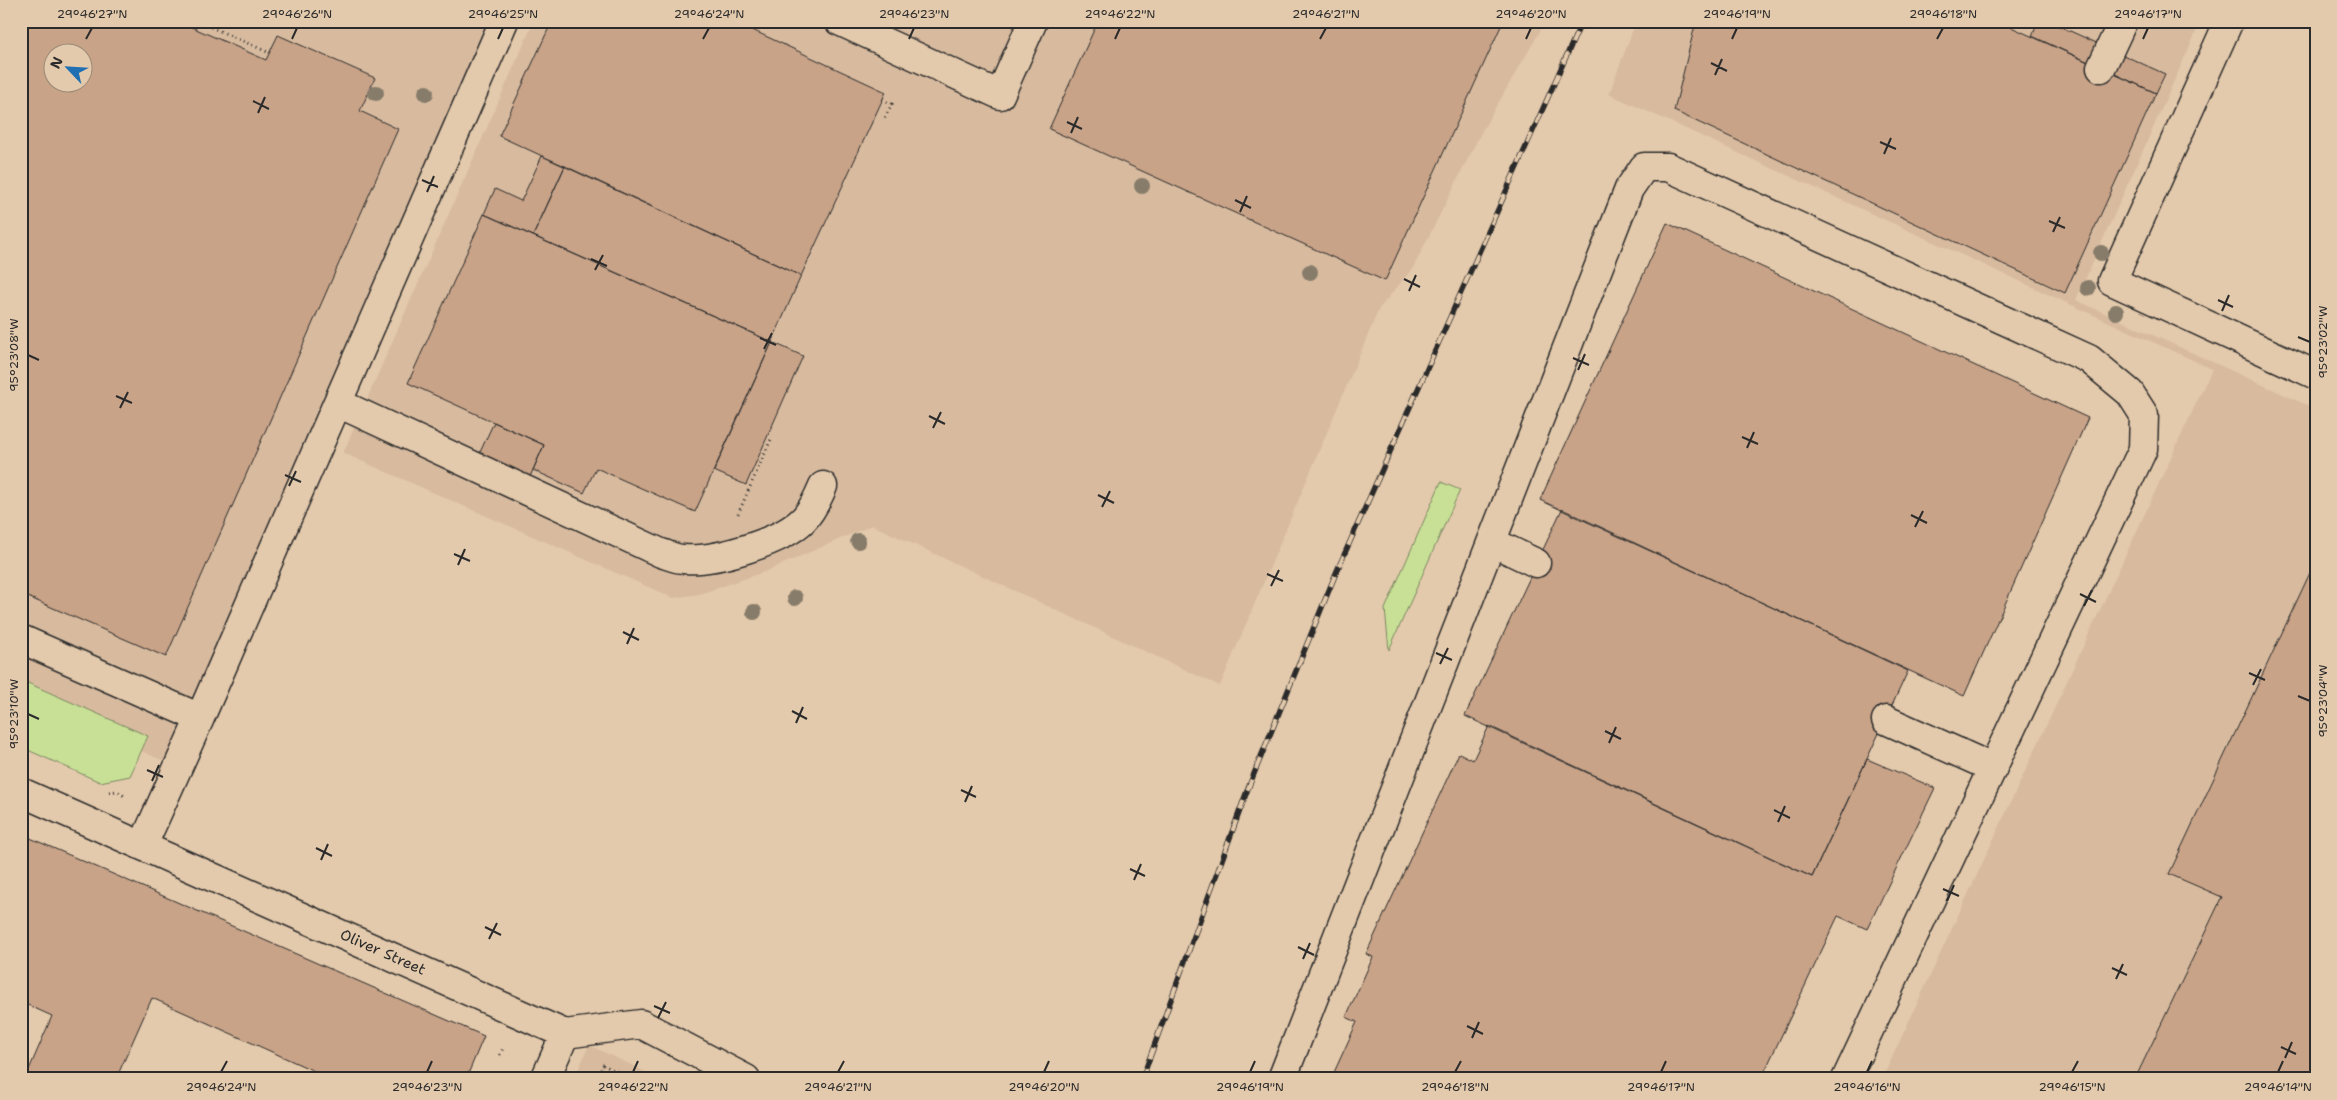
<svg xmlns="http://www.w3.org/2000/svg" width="2337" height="1100" viewBox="0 0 2337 1100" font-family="'Shantell Sans',sans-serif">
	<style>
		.built { fill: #d8bb9f; fill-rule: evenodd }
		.green { fill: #c8e096; stroke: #7a8660 }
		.building { fill: #c8a388; stroke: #2b2b2b; fill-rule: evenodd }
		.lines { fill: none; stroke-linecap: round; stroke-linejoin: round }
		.minor-casing { stroke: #2b2b2b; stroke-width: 31 }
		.path { stroke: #2b2b2b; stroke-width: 3; stroke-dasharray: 1 4; stroke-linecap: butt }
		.minor { stroke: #e4caac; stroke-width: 28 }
		.rail-casing { stroke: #2b2b2b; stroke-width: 5.5 }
		.rail { stroke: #e4caac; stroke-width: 4; stroke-dasharray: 11; stroke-linecap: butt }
		.tree { fill: #877c6b }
		.ticks { fill: none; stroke: #2b2b2b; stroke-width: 2 }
		.labels { text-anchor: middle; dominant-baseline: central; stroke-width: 4; stroke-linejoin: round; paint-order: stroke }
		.street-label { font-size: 15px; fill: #2b2b2b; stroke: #e4caac }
		.neatline { fill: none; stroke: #2b2b2b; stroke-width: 2 }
		.ticks-label { font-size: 12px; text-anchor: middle; fill: #2b2b2b }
	</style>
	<rect width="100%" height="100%" fill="#e4caac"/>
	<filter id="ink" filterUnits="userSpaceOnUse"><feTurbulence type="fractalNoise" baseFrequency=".02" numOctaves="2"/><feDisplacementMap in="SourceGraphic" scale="10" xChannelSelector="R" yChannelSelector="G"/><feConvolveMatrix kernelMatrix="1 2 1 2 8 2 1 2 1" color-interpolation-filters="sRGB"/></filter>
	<g filter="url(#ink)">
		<path class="built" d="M 21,21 L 492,21 L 166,762 L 21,697 ZM 52,52 L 82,52 L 82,82 L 52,82 Z
			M 534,21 L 1546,21 L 1482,131 L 1413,268 L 1379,309 L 1220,686 L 872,525 L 767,571 L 700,594 L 673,598 L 343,453 Z
			M 1636,21 L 2201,21 L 2076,300 L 2316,409 L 2316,1079 L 1882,1079 L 2212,369 L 1609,94 Z
			M 589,1045 L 661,1079 L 574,1079 Z"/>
		<path class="green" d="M 1441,482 L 1460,490 L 1389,650 L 1385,609 Z
			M 21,680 L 148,736 L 130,776 L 100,782 L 21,747 Z"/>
		<path class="building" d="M 21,21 L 178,21 L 266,60 L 278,35 L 375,78 L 360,111 L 398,129 L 166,657 L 21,594 ZM 52,52 L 82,52 L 82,82 L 52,82 Z
			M 552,21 L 733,21 L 886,92 L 801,276 L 499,136 Z
			M 1098,21 L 1489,21 L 1501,26 L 1385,281 L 1049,129 Z
			M 1696,21 L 1998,21 L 2156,93 L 2065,293 L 1674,111 Z
			M 2038,21 L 2048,21 L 2165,74 L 2156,93 L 2032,36 Z
			M 542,156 L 565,166 L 533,236 L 484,214 L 495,189 L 521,201 Z
			M 565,166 L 801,276 L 772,342 L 533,236 Z
			M 484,214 L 772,342 L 695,512 L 596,468 L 584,493 L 533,470 L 544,445 L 408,383 Z
			M 1667,223 L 2088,418 L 1964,696 L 1540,500 Z
			M 772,342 L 803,356 L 746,485 L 714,471 Z
			M 494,422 L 544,445 L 525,488 L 474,465 Z
			M 1562,509 L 1908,671 L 1812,877 L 1465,716 Z
			M 2316,560 L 2316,1079 L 2135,1079 L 2222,897 L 2169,874 Z
			M 1489,726 L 1812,877 L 1867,759 L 1935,788 L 1867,929 L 1838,916 L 1761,1079 L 1331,1079 L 1357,1022 L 1346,1017 L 1373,957 L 1366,954 L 1459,753 L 1473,760 Z
			M 21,834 L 484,1036 L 466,1079 L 25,1079 L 52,1016 L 21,1002 Z
			M 152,998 L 332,1079 L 116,1079 Z"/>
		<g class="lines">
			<defs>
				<path id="minor" d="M 839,21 L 1000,95 L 1033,21
					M 2229,21 L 2112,281 L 2316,375
					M 2101,68 L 2123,21
					M 338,403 L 661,553 C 668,555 676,559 683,559 C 714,562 781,542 803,520 C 812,511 818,498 823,486
					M 1492,542 L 1536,563
					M 21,639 L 200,718 L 504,21
					M 1886,720 L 1993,768
					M 21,792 L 565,1034 L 641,1024 L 746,1079
					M 143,845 L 200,718
					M 545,1079 L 565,1034
					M 1282,1079 L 1629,189 L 1644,167 L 1668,167 L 2089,359 L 2130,393 L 2144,415 L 2143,449 L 1846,1079"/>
			</defs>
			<use href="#minor" class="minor-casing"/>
			<path class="path" d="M 197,21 L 270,53
				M 882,100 L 892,104 L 885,118
				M 738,514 L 772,437
				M 109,792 L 117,791 L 126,797
				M 500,1055 L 504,1046
				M 597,1079 L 603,1065 L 634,1079"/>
			<use href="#minor" class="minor"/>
			<defs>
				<path id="rail" d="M 1142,1079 L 1247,791 L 1336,573 L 1582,21"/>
			</defs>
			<use href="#rail" class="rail-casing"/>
			<use href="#rail" class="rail"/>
		</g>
		<g class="tree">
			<circle cx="376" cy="93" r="8"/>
			<circle cx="426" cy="93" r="8"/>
			<circle cx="1142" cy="186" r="8"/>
			<circle cx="2101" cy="253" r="8"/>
			<circle cx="1310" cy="272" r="8"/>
			<circle cx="2088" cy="288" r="8"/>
			<circle cx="2116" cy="312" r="8"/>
			<circle cx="858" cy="541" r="8"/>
			<circle cx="795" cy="598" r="8"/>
			<circle cx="754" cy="612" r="8"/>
		</g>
	</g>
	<path class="ticks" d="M 86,39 L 92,28M 292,39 L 297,28M 498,39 L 503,28M 703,39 L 709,28M 909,39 L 914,28M 1115,39 L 1120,28M 1320,39 L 1326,28M 1526,39 L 1531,28M 1732,39 L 1737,28M 1937,39 L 1943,28M 2143,39 L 2148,28M 1711,63 L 1727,71M 1715,75 L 1722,59M 253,101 L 269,109M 258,113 L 265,97M 1067,122 L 1082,129M 1071,133 L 1078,117M 1880,142 L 1896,149M 1884,154 L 1891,138M 422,180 L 438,187M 427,192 L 434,176M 1235,200 L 1251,208M 1240,212 L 1247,196M 2049,221 L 2065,228M 2053,232 L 2060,217M 591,259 L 607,266M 595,270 L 603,255M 1404,279 L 1420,287M 1409,291 L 1416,275M 2218,300 L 2233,307M 2222,311 L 2229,295M 2298,337 L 2310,342M 760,338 L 776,345M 764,349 L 772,333M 28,355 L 39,360M 1573,358 L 1589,365M 1578,370 L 1585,354M 116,396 L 132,403M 120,408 L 128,392M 929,416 L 945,424M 933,428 L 941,412M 1742,437 L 1758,444M 1747,448 L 1754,432M 285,475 L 301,482M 289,486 L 296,471M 1098,495 L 1114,503M 1102,507 L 1110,491M 1911,515 L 1927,523M 1915,527 L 1923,511M 454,554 L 470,561M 458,565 L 465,549M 1267,574 L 1283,581M 1271,586 L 1279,570M 2080,594 L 2096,602M 2084,606 L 2092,590M 623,632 L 639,640M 627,644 L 634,628M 1436,653 L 1452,660M 1440,664 L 1448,648M 2249,673 L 2265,680M 2253,685 L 2261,669M 2298,696 L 2310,701M 792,711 L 807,719M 28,714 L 39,719M 796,723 L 803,707M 1605,731 L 1621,739M 1609,743 L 1616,727M 147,770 L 163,777M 152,781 L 159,765M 961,790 L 976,797M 965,802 L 972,786M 1774,810 L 1790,818M 1778,822 L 1785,806M 316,848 L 332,856M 321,860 L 328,844M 1130,869 L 1145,876M 1134,880 L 1141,864M 1943,889 L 1959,896M 1947,901 L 1954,885M 485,927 L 501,935M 489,939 L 497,923M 1298,947 L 1314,955M 1303,959 L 1310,943M 2112,968 L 2127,975M 2116,979 L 2123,964M 654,1006 L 670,1013M 658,1018 L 666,1002M 1467,1026 L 1483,1034M 1472,1038 L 1479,1022M 2281,1047 L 2296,1054M 2285,1058 L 2292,1042M 221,1072 L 227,1061M 427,1072 L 432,1061M 633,1072 L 638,1061M 838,1072 L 844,1061M 1044,1072 L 1049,1061M 1250,1072 L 1255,1061M 1455,1072 L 1461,1061M 1661,1072 L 1666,1061M 1867,1072 L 1872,1061M 2072,1072 L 2078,1061M 2278,1072 L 2283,1061"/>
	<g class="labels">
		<g class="street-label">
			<text transform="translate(383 952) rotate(24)">Oliver Street</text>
		</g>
	</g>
	<rect width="2337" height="1100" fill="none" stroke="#e4caac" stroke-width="55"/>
	<g transform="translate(68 68) rotate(295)"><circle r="24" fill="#e4caac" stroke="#9a8a78"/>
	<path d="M0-4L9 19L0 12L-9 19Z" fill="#1f6fb2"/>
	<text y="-8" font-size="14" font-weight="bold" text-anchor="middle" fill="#2b2b2b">N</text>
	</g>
	<rect x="28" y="28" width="2282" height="1044" class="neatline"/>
	<g class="ticks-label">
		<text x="92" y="18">29°46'27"N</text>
		<text x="297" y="18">29°46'26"N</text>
		<text x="503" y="18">29°46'25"N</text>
		<text x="709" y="18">29°46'24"N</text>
		<text x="914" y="18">29°46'23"N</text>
		<text x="1120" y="18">29°46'22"N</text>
		<text x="1326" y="18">29°46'21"N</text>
		<text x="1531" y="18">29°46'20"N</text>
		<text x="1737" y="18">29°46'19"N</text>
		<text x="1943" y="18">29°46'18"N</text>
		<text x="2148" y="18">29°46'17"N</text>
		<text transform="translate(2323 342) rotate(-90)" y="4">95°23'02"W</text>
		<text transform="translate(14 355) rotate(-90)" y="4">95°23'08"W</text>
		<text transform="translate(2323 701) rotate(-90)" y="4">95°23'04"W</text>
		<text transform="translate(14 714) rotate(-90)" y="4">95°23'10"W</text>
		<text x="221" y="1091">29°46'24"N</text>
		<text x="427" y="1091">29°46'23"N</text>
		<text x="633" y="1091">29°46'22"N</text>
		<text x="838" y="1091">29°46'21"N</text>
		<text x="1044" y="1091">29°46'20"N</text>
		<text x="1250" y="1091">29°46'19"N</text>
		<text x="1455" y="1091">29°46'18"N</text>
		<text x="1661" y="1091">29°46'17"N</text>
		<text x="1867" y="1091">29°46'16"N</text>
		<text x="2072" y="1091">29°46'15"N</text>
		<text x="2278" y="1091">29°46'14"N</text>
	</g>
</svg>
